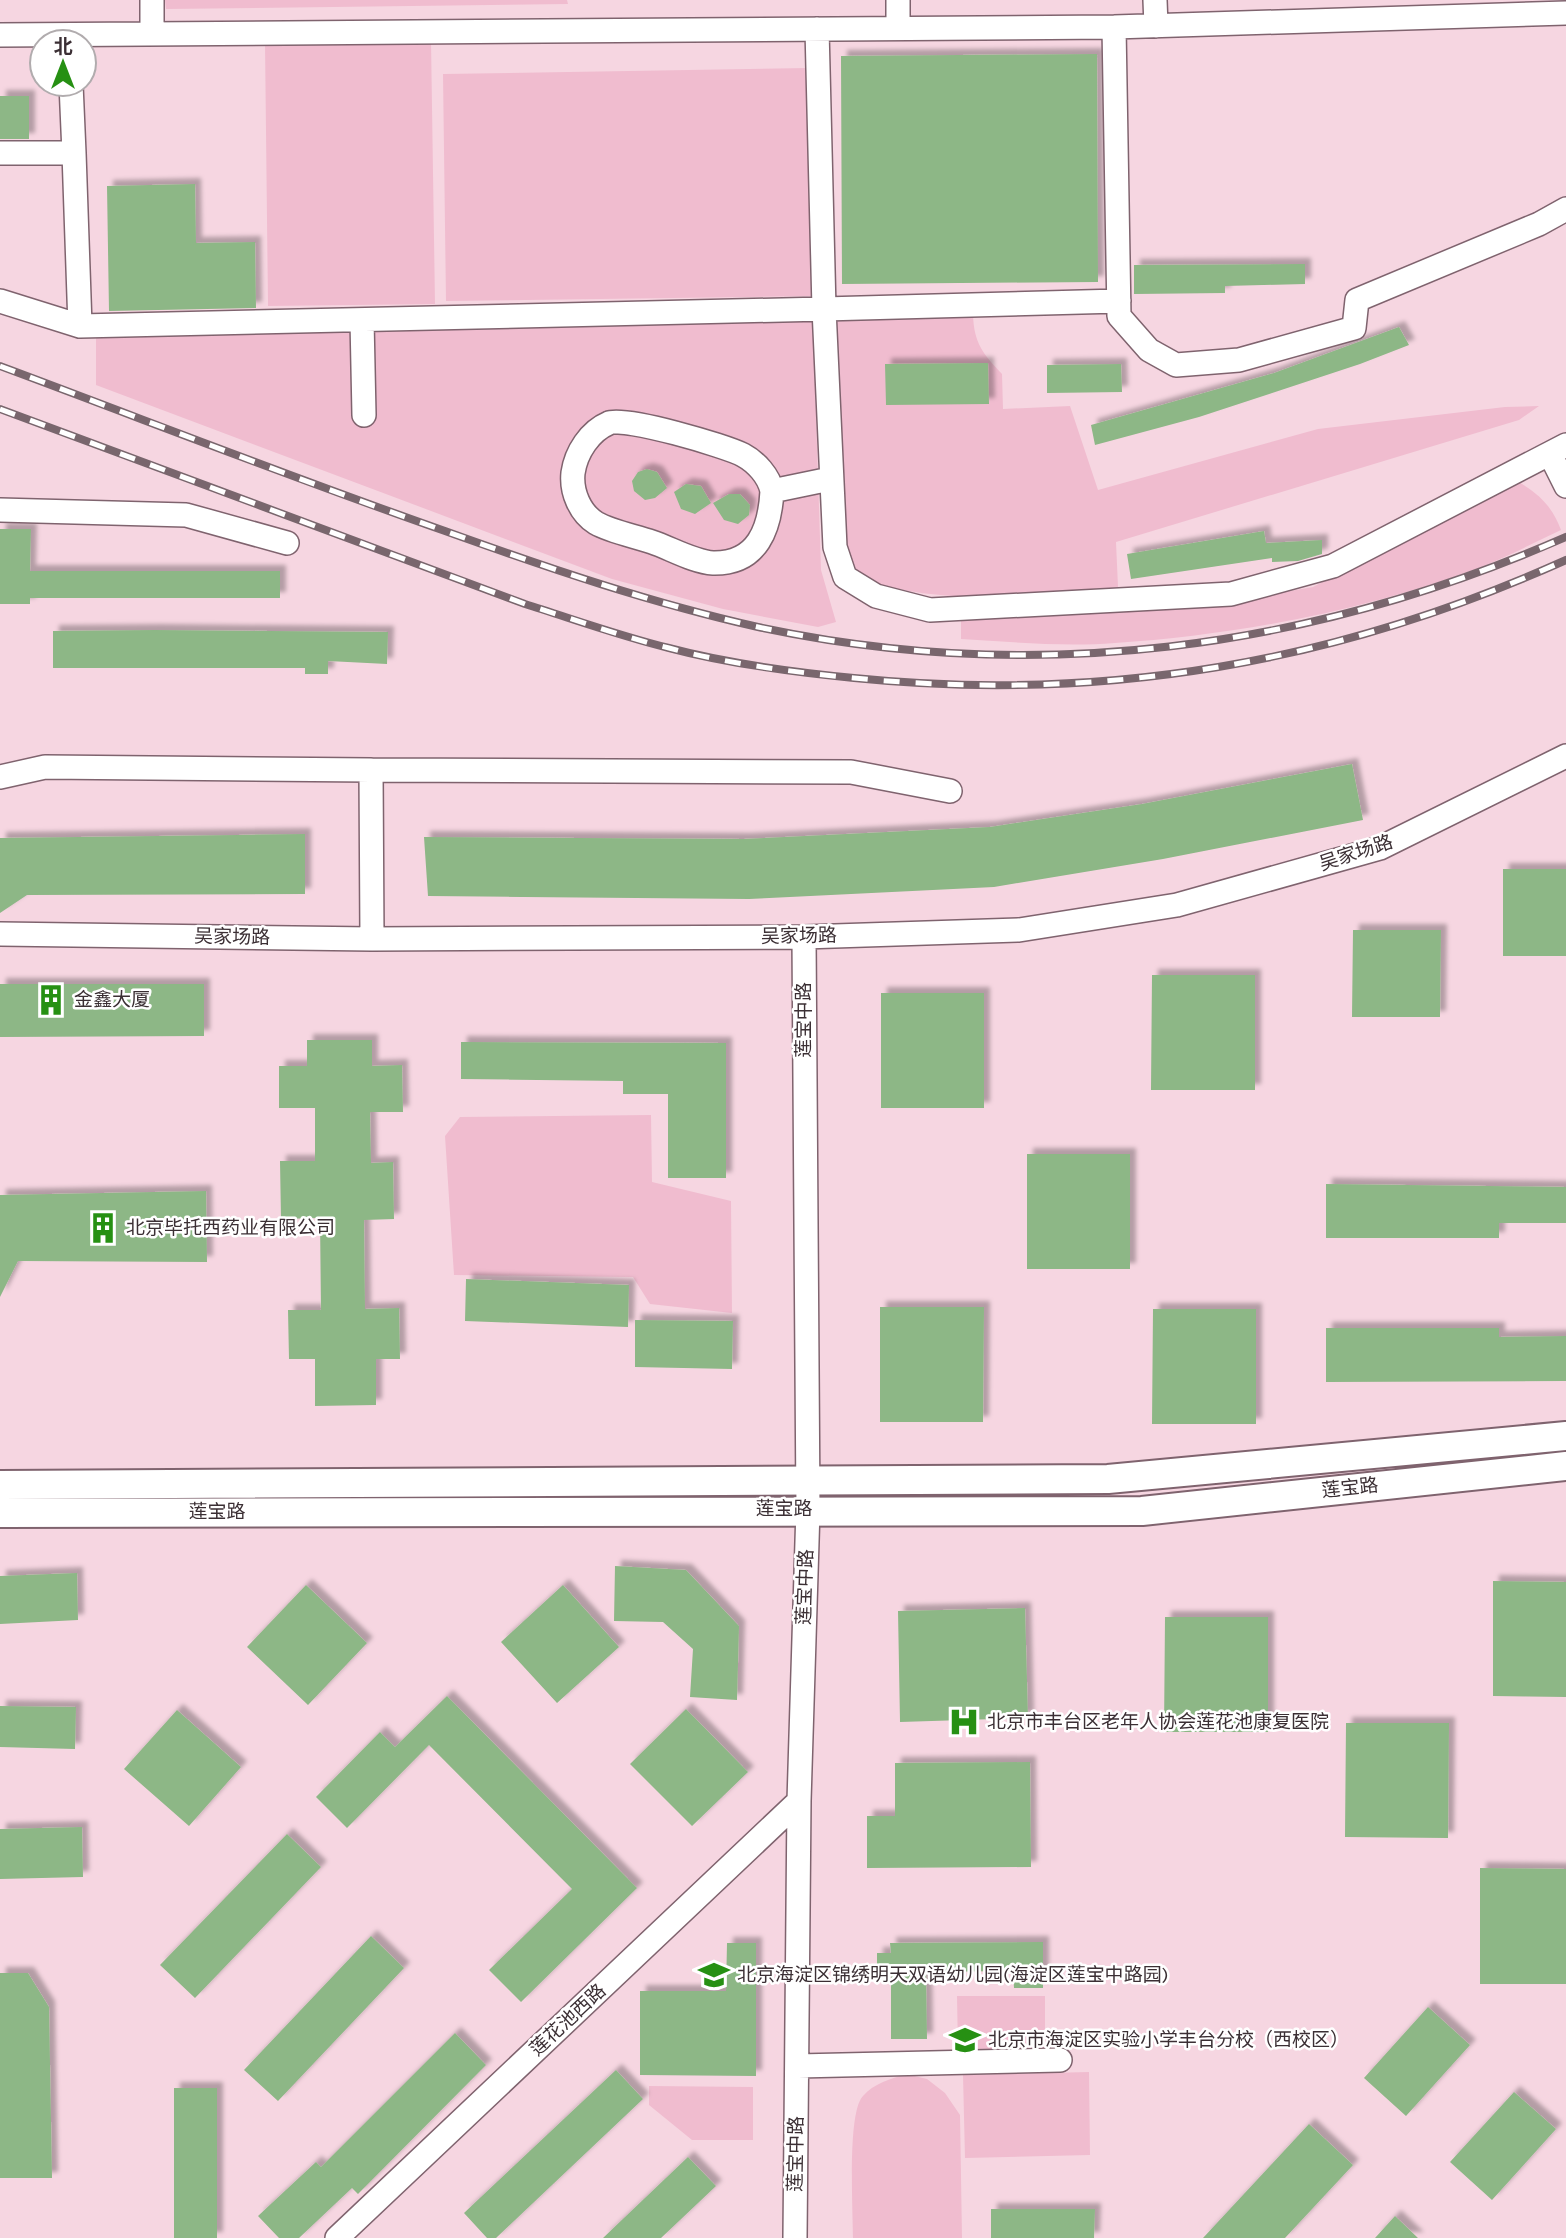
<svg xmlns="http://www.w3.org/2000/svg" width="1566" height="2238" viewBox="0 0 1566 2238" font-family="Karla,'Noto Sans SC',sans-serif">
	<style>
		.green { fill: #f0bccf }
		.building { fill: #8db786; filter: url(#shadow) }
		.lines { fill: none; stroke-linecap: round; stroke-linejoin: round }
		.minor-casing { stroke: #7f636e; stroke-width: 26 }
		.major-casing { stroke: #7f636e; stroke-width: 32 }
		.minor { stroke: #fff; stroke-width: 23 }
		.major { stroke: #fff; stroke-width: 28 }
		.rail-casing { stroke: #79666d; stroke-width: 8 }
		.rail { stroke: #fff; stroke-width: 5; stroke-dasharray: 16; stroke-linecap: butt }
		.labels { text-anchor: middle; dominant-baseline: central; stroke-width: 5; stroke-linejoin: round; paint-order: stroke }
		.street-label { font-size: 19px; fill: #3b2f34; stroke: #fff }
		.poi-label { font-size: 19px; fill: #3b2f34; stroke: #fff; text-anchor: start }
	</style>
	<defs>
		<filter id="shadow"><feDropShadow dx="6" dy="-6" stdDeviation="2" flood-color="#0004"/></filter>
	</defs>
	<rect width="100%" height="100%" fill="#f6d6e1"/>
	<path class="green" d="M 165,0 L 567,0 L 568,4 L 166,9 Z
		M 431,41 L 435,304 L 268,306 L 265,43 Z
		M 808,68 L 812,296 L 446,301 L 443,74 Z
		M 973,315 C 974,343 983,354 1002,374 L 1003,409 L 1070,406 L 1098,490 L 1318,429 L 1505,407 L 1539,406 L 1519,420 L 1116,542 L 1118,587 C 1051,599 940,604 876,583 C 866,580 857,571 849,565 L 840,523 L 837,317 Z
		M 813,320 L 821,570 L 836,622 L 818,627 L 723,609 L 612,579 L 96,385 L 96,334 Z
		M 1517,481 C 1539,494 1552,506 1561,530 C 1536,542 1510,555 1484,566 C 1369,610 1237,635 1115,643 C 1064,647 1012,642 961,639 L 961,615 L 1256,597 L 1313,587 Z
		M 651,1115 L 652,1182 L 731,1201 L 732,1313 L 650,1304 L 633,1277 L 454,1275 L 445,1136 L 460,1117 Z
		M 957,1996 L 1045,1996 L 1045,2049 L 958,2049 Z
		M 1089,2072 L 1090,2155 L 965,2158 L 963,2075 Z
		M 906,2074 L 927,2079 L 945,2093 L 960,2115 L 962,2238 L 853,2238 C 853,2211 847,2112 863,2096 C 874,2083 891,2079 906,2074 Z
		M 649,2086 L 753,2087 L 753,2140 L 692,2140 L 649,2105 Z"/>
	<path class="building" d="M 1097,54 L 1098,282 L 842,284 L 841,56 Z
		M 0,96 L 29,96 L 29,139 L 0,139 Z
		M 195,184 L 196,243 L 255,242 L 256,308 L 109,311 L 107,186 Z
		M 1305,264 L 1305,284 L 1225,286 L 1225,293 L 1134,294 L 1134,265 Z
		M 1399,327 L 1409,345 L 1360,364 L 1199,417 L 1095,445 L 1091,425 L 1274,373 Z
		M 988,363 L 989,404 L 886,405 L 885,364 Z
		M 1121,364 L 1122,392 L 1047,393 L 1047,365 Z
		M 647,469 L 657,472 L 667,488 L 655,498 L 645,500 L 634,491 L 632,481 L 638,472 Z
		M 686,484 L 701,486 L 711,503 L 695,514 L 681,509 L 674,492 Z
		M 729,494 L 740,494 L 750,505 L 749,515 L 738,524 L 724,520 L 713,503 Z
		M 0,529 L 31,529 L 30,571 L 280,571 L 280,598 L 30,598 L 30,604 L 0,604 Z
		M 1264,531 L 1266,543 L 1322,540 L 1322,554 L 1298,561 L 1272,562 L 1272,558 L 1131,579 L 1127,554 Z
		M 155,630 L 388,632 L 387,664 L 328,661 L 328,674 L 305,674 L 305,668 L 53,668 L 53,631 Z
		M 1352,764 L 1363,820 L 1163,859 L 994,887 L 749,899 L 428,896 L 424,837 L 744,839 L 990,827 L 1142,804 Z
		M 305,834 L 305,894 L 27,895 L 0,913 L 0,838 Z
		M 1503,869 L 1566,869 L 1566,956 L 1503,956 Z
		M 1353,930 L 1441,930 L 1440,1017 L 1352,1017 Z
		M 1152,975 L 1255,975 L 1255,1090 L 1151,1090 Z
		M 0,984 L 204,984 L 204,1036 L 0,1037 Z
		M 881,993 L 984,993 L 984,1108 L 881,1108 Z
		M 307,1040 L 372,1040 L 372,1066 L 402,1065 L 403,1112 L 370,1112 L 371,1163 L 393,1162 L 394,1219 L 364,1220 L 365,1309 L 399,1308 L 400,1359 L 376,1359 L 376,1405 L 315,1406 L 315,1359 L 289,1359 L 288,1310 L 321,1310 L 320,1218 L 281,1219 L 280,1161 L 315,1161 L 315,1108 L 279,1108 L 279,1066 L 307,1066 Z
		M 461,1042 L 726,1043 L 726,1178 L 668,1178 L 668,1094 L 623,1094 L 623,1081 L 461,1079 Z
		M 1027,1154 L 1130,1154 L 1130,1269 L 1027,1269 Z
		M 1326,1184 L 1566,1187 L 1566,1223 L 1499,1223 L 1499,1238 L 1326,1238 Z
		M 206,1191 L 207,1262 L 18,1261 L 0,1297 L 0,1195 Z
		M 466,1279 L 629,1285 L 628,1327 L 465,1321 Z
		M 880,1307 L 984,1307 L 983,1422 L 880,1422 Z
		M 1153,1309 L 1256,1309 L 1256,1424 L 1152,1424 Z
		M 635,1320 L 733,1321 L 732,1369 L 635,1367 Z
		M 1326,1328 L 1499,1328 L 1499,1337 L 1566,1336 L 1566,1381 L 1326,1382 Z
		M 615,1566 L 686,1570 L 739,1626 L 737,1700 L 690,1697 L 693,1649 L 663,1622 L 614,1621 Z
		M 77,1573 L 78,1620 L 0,1624 L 0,1576 Z
		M 1493,1581 L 1566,1582 L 1566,1697 L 1493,1696 Z
		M 306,1585 L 367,1643 L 308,1705 L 247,1647 Z
		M 563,1585 L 619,1647 L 557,1703 L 501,1642 Z
		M 1025,1608 L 1028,1718 L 900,1722 L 898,1611 Z
		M 1165,1617 L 1268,1617 L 1268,1732 L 1164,1732 Z
		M 447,1696 L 637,1888 L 521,2002 L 489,1970 L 572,1889 L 429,1745 L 347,1828 L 316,1797 L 380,1732 L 395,1747 Z
		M 0,1706 L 76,1707 L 75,1749 L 0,1747 Z
		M 686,1709 L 748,1772 L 692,1826 L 630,1764 Z
		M 177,1710 L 241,1767 L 189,1826 L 124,1769 Z
		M 1346,1723 L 1449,1723 L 1448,1838 L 1345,1837 Z
		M 1030,1762 L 1031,1867 L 867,1868 L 867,1816 L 895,1816 L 895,1763 Z
		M 82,1827 L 83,1877 L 0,1879 L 0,1829 Z
		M 287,1834 L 321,1867 L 195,1998 L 160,1965 Z
		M 1480,1868 L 1566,1869 L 1566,1984 L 1480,1984 Z
		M 371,1936 L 404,1968 L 278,2101 L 244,2070 Z
		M 1043,1942 L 1043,1988 L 1014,1988 L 1013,1971 L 926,1972 L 927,2039 L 891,2039 L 891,1974 L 877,1974 L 877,1953 L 891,1953 L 890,1943 Z
		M 727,1943 L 756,1943 L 756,2076 L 640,2075 L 640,1991 L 726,1991 Z
		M 0,1973 L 28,1973 L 49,2007 L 52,2178 L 0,2178 Z
		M 1428,2007 L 1470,2045 L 1406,2116 L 1364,2078 Z
		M 455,2033 L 486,2065 L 358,2194 L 352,2188 L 299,2238 L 279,2238 L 258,2216 L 316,2162 L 321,2167 Z
		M 616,2070 L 643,2099 L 496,2238 L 487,2238 L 464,2213 Z
		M 174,2088 L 217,2088 L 217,2238 L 174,2238 Z
		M 1514,2092 L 1556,2129 L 1492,2200 L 1450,2162 Z
		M 1309,2124 L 1353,2165 L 1285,2238 L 1203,2238 Z
		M 688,2157 L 716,2186 L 661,2238 L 603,2238 Z
		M 991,2209 L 1095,2209 L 1094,2238 L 991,2238 Z
		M 1395,2216 L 1418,2238 L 1375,2238 Z"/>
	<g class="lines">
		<defs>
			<path id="minor" d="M 898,0 L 898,28
				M 1155,0 L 1156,26
				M 1114,27 L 1119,316 L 1149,350 L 1176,365 L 1239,360 L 1354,328 L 1357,300 L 1539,224 L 1566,209
				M 152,33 L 152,0
				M 0,35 L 1114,27 L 1566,13
				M 71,84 L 74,153
				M 0,153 L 74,153 L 80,326 L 0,301
				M 1119,301 L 824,309 L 835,547 L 845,577 L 876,596 L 930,610 L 1231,594 L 1333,566 L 1566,445
				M 362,320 L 364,415
				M 80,326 L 824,309 L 817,29
				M 1550,454 L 1566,486
				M 772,491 C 769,476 756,462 743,455 C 726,446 624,416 609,423 C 590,431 576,452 573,473 C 571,492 580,513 596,523 C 612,532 635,536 652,542 C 670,548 694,562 713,563 C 758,564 770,528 772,491 L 830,479
				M 0,510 L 186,515 L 287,543
				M 371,770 L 851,772 L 950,791
				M 0,777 L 45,767 L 371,770 L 372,939
				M 0,934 L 372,939 L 804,937 L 1019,930 L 1177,905 L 1380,848 L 1566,756
				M 798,2066 L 1060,2060
				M 337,2238 L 799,1801
				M 795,2238 L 799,1801 L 808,1509 L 804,937"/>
			<path id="major" d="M 0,1485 L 1108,1479 L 1566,1436
				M 0,1513 L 1142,1511 L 1566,1466"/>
		</defs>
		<use href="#minor" class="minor-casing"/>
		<use href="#major" class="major-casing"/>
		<use href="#minor" class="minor"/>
		<use href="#major" class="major"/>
		<defs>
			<path id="rail" d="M 0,366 C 148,421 296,479 445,531 C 548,568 651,603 758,627 C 1035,686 1308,650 1566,537
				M 0,409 L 525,604 C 573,619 620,636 669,648 C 729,664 792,672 854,678 C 1105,703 1337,663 1566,560"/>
		</defs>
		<use href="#rail" class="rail-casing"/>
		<use href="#rail" class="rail"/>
	</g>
	<defs>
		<symbol id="building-bare" viewBox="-9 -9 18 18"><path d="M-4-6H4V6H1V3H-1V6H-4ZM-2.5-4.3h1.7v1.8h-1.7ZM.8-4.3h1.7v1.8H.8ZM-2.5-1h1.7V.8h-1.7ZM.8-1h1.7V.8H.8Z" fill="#269013" stroke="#fff" stroke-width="2.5" paint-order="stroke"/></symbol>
		<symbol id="hospital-bare" viewBox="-9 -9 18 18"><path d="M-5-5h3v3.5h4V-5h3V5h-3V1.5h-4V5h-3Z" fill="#269013" stroke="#fff" stroke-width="2.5" paint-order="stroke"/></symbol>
		<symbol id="school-bare" viewBox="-9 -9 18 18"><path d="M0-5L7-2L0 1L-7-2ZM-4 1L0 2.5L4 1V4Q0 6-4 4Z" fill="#269013" stroke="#fff" stroke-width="2.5" paint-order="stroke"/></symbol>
	</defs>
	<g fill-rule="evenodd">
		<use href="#building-bare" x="29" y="978" width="44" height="44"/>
		<use href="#building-bare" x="81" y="1206" width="44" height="44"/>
		<use href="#hospital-bare" x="942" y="1700" width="44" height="44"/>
		<use href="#school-bare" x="692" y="1953" width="44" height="44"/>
		<use href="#school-bare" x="943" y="2018" width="44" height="44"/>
	</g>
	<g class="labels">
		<g class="street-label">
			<text transform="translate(1356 853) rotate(-18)">吴家场路</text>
			<text transform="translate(799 936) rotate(-1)">吴家场路</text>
			<text transform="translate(232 937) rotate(1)">吴家场路</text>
			<text transform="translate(804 1020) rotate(-90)">莲宝中路</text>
			<text transform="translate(1350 1488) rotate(-6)">莲宝路</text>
			<text x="784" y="1509">莲宝路</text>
			<text x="217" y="1512">莲宝路</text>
			<text transform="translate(805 1587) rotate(-88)">莲宝中路</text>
			<text transform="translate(568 2020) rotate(-43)">莲花池西路</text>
			<text transform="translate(796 2154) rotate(-89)">莲宝中路</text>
		</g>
		<g class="poi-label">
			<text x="74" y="1000">金鑫大厦</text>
			<text x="126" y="1228">北京毕托西药业有限公司</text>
			<text x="987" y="1722">北京市丰台区老年人协会莲花池康复医院</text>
			<text x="737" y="1975">北京海淀区锦绣明天双语幼儿园(海淀区莲宝中路园)</text>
			<text x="988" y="2040">北京市海淀区实验小学丰台分校（西校区）</text>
		</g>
	</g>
	<g transform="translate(63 63)"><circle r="33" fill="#ffffff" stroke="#b1acae" stroke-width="2"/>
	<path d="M0-5L12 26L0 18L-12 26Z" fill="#269013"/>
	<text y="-10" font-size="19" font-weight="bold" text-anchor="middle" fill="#3b2f34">北</text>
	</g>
</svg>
